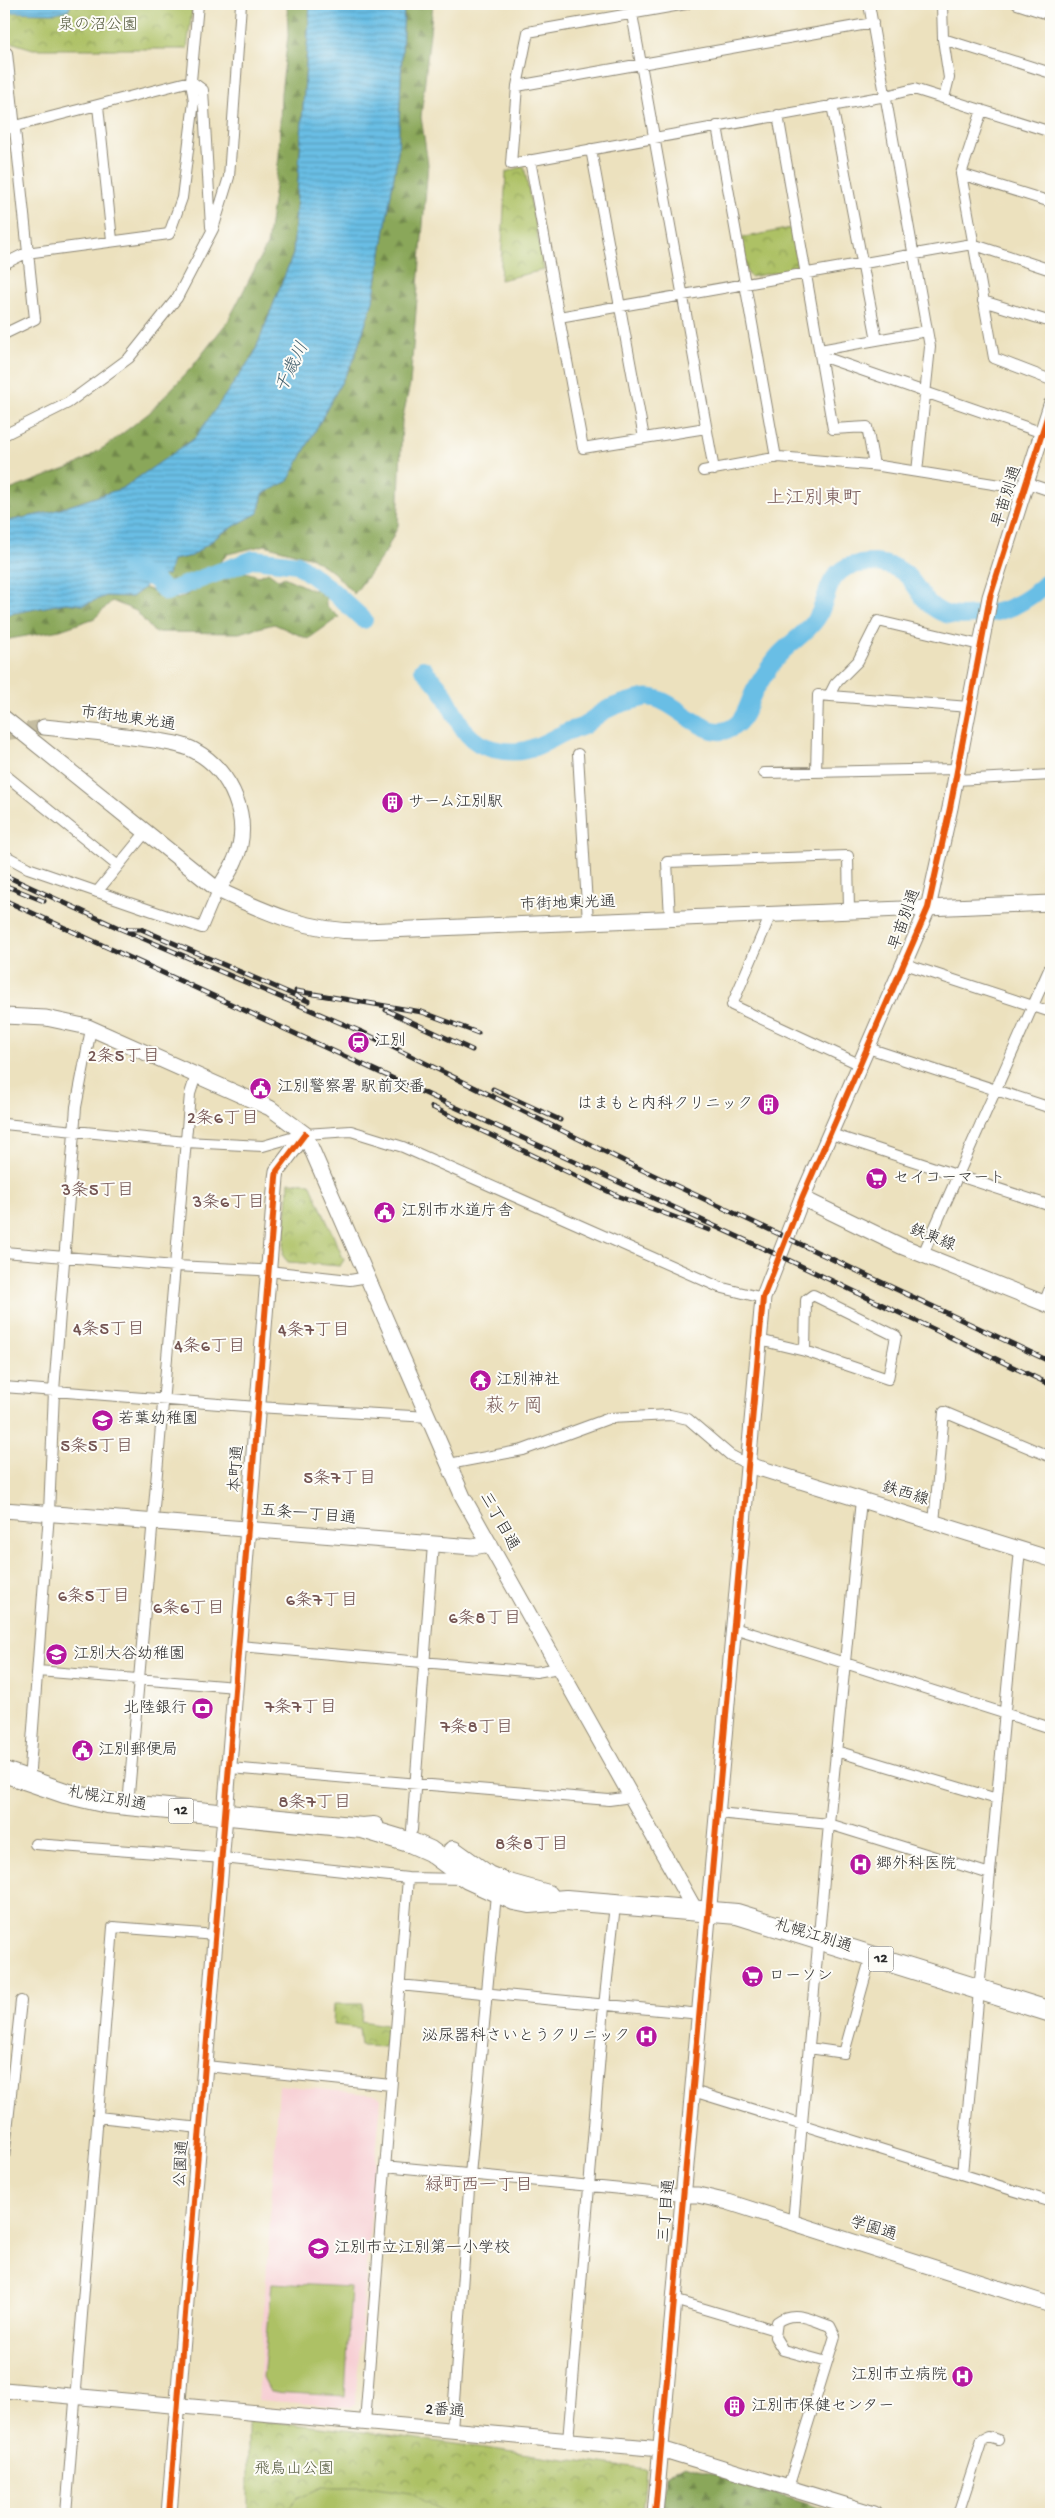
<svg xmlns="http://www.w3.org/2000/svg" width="1055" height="2518" viewBox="0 0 1055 2518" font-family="'Gochi Hand','Klee One',sans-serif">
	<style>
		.built { fill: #f7cfd4 }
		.forest { fill: url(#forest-firs); stroke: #5a6942 }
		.park { fill: url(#park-crowns); stroke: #6c7648 }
		.pitch { fill: #adc165; stroke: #6c7648 }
		.water { fill: url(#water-rules); stroke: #4a7488 }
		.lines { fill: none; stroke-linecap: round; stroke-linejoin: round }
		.river { stroke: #69bee5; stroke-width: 18 }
		.secondary-tunnel { stroke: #c5bda1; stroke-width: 15; stroke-dasharray: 15 8; stroke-linecap: butt }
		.street-casing { stroke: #8c8674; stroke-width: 12 }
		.secondary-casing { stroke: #8c8674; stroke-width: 17 }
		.highway-casing { stroke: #8c8674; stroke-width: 22 }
		.street { stroke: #fff; stroke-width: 10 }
		.secondary { stroke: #fff; stroke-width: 15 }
		.highway { stroke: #fff; stroke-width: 20 }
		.rail-casing { stroke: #2b2b2b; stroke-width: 5 }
		.rail { stroke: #fdfcf7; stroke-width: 3; stroke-dasharray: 9; stroke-linecap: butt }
		.cycleway-casing { stroke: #fdfcf7; stroke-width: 9 }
		.cycleway { stroke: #e8590c; stroke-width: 6 }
		.labels { text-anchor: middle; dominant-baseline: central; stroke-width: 4; stroke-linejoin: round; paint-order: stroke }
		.shield { fill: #fdfcf7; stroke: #6a6a68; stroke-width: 1 }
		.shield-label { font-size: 15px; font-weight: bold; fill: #2b2b2b }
		.park-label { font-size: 16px; fill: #52583c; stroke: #fdfcf7 }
		.street-label { font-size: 16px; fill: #2b2b2b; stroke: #fdfcf7 }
		.poi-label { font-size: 16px; fill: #2b2b2b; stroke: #fdfcf7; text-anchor: start }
		.water-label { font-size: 18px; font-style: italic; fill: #415e6c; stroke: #fdfcf7 }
		.neighbourhood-label { font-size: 18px; fill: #735452; stroke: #fdfcf7 }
		.quarter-label { font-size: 19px; fill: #735452; stroke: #fdfcf7 }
	</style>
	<defs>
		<pattern id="forest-firs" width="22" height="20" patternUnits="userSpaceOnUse" patternTransform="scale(1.25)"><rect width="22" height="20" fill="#8aa75a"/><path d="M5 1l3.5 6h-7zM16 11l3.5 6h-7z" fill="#71884b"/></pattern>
		<pattern id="park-crowns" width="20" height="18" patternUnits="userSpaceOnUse" patternTransform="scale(1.25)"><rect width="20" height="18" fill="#adc165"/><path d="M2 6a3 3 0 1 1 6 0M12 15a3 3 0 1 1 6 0" fill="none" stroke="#8d9d53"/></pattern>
		<pattern id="water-rules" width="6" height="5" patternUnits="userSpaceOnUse" patternTransform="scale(1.25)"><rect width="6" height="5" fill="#69bee5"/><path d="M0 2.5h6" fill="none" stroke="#579bba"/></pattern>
	</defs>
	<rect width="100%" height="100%" fill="#fdfcf7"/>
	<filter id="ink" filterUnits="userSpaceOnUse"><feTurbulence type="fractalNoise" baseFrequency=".02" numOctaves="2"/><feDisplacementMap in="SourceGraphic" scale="10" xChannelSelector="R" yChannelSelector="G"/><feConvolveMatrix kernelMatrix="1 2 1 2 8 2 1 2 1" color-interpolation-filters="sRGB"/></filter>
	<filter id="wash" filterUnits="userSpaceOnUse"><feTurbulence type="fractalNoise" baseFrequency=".0096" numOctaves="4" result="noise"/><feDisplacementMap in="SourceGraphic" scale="20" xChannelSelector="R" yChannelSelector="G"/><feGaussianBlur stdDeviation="1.12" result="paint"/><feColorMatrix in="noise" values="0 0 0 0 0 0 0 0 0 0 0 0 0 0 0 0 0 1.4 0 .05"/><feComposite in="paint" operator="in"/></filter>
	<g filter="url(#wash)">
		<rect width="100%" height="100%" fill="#ece1be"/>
		<path class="built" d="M 279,2085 L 378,2095 L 381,2098 L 355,2404 L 351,2407 L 258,2400 Z"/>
		<path class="forest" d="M 287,4 L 310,4 L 293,254 L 254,354 L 196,438 L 123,488 L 51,512 L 4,522 L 4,492 L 74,466 L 106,446 L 149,413 L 192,367 L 228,321 L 267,245 L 279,157 L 281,93 L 288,36 Z
			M 404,4 L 433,4 L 421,117 L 428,164 L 410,384 L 402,421 L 398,526 L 385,553 L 354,594 L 333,572 L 312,558 L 265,545 L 228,554 L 215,567 L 197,575 L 188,575 L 167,588 L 156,577 L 168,575 L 172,560 L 192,556 L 222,533 L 258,513 L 263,494 L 288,480 L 354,359 L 373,301 L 398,152 Z
			M 235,569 L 259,576 L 268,572 L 279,580 L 284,577 L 312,590 L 320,589 L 326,591 L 326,606 L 339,617 L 308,639 L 274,624 L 239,633 L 154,632 L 136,611 L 112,601 L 95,618 L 60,630 L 4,640 L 4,615 L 66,603 L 83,605 L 106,596 L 132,597 L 144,588 L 178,599 Z
			M 685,2465 L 839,2514 L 662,2514 L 665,2476 Z"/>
		<path class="park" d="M 4,4 L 193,4 L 187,49 L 33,49 L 4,40 Z
			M 524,166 L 544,270 L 500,280 L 506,172 Z
			M 791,228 L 798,265 L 795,269 L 750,277 L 746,270 L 742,238 Z
			M 289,1182 L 310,1183 L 344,1260 L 340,1266 L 288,1262 L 283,1256 Z
			M 334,2004 L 363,2004 L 361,2021 L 386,2025 L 385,2047 L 361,2046 L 359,2028 L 333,2025 Z
			M 248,2419 L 381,2434 L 646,2470 L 642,2514 L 248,2514 Z"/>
		<path class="pitch" d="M 272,2283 L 351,2287 L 345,2396 L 270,2392 L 263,2378 Z
			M 322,2487 L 369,2487 L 410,2493 L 443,2511 L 445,2514 L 282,2514 L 298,2498 Z"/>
		<path class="water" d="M 4,4 L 71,4 L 69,10 L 55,13 L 4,12 Z
			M 310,4 L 404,4 L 398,152 L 373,301 L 354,359 L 288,481 L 263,494 L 258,513 L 222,533 L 192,556 L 172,560 L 168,575 L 148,578 L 144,588 L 132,597 L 106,596 L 83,605 L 66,603 L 4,615 L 4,522 L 51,512 L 123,488 L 195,438 L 254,354 L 293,254 Z"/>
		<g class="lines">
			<path class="river" d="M 129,568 L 154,579 L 166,592 L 254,559 L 297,564 L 330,589 L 364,620
				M 423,669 C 430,677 439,685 444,694 C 458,717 463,742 493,749 C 525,757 539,745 566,732 C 572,729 579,729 585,725 C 592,720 599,713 608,709 C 619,703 631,701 643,698 C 675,692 707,751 737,724 C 747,716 749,699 756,688 C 763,677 770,665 779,655 C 791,642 807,633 817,618 C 828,600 826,577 847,567 C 855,564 866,563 875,563 C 920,567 911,597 941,612 C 956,620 996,614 1012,607 C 1027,600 1040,590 1051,578"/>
		</g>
	</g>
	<g filter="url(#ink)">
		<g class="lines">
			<path class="secondary-tunnel" d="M 4,733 L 44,727"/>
			<defs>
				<path id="street" d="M 686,4 L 528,32 L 517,86 L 511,164 L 886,96 L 914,89 L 1051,132
					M 869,4 L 930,347 L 917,472
					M 942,4 L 943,39 L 949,78 L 944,98
					M 1017,4 L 1051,15
					M 632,14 L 714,470
					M 943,39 L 1051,73
					M 4,52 L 7,53 L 35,319 L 4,334
					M 517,86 L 873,23
					M 832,105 L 877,340
					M 98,106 L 112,240
					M 982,110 L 961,174 L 994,358 L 1051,380
					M 778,115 L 833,429 L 867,427 L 874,465
					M 717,126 L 776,458
					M 4,129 L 191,81 L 203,90 L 211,227
					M 591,149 L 644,438
					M 530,160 L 583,448 L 706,428
					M 961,174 L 1051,202
					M 4,264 L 26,253 L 169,234 L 182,198 L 191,126 L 194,101 L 191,81 L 198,4
					M 983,301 L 1051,322
					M 559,317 L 972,244 L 1051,270
					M 820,350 L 927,331
					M 821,356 L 1043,433
					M 4,435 L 68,403 L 129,358 L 177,298 L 213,229 L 229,177 L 241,4
					M 703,471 L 779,457 L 880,466 L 1025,489
					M 1027,483 L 1051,491
					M 829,696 L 835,684 L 858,661 L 878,621 L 980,645
					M 578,754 L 588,922
					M 816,772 L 818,695 L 969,707
					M 764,773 L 957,769
					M 4,774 L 118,866
					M 955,780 L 1051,775
					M 4,855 L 28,868 L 202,928 L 218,890
					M 97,892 L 145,833
					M 771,914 L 732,1005 L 861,1065
					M 670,918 L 667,862 L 848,856 L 849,911
					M 905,964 L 1051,1012
					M 868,1048 L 1051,1108
					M 4,1124 L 186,1142 L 263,1146 L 305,1134 L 351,1131 L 403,1147 L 719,1287 L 763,1298
					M 831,1134 L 1051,1206
					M 4,1252 L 175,1266 L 259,1270 L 350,1280 L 368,1277
					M 923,1254 L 1051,965
					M 1044,1303 L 1051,1286
					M 759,1340 L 805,1351 L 888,1379 L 896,1336 L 813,1295 L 806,1300 L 805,1351
					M 4,1387 L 257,1407 L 429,1417
					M 449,1464 L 523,1450 L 610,1418 L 670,1415 L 688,1419 L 730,1455 L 749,1465
					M 934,1523 L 944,1412 L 1051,1457
					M 734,1628 L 1051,1728
					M 239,1646 L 536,1672 L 559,1668
					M 38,1671 L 236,1687
					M 836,1751 L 997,1799
					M 230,1768 L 609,1800 L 631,1797
					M 29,1782 L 49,1513 L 54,1391 L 76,1107 L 91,1029
					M 128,1805 L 190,1094 L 196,1075
					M 718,1813 L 829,1824 L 990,1874
					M 412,1830 L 433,1544
					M 35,1844 L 223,1858 L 408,1878 L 465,1879
					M 399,1985 L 701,2014
					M 809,2048 L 844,2053 L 871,1956
					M 206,2066 L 391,2085
					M 693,2091 L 1051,2202
					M 98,2117 L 200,2128
					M 4,2158 L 21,2001
					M 385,2166 L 683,2195
					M 962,2174 L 1020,1549
					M 793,2223 L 829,1824 L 861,1500
					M 674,2300 L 775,2330
					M 365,2422 L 408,1878
					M 452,2430 L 470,2175 L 496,1894
					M 568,2441 L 604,2006 L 615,1905
					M 788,2488 L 835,2336 L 830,2326 C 812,2320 794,2309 777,2322 L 775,2337 L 783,2350 L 827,2362
					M 66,2514 L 113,1927 L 216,1935
					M 958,2514 L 982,2440 L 988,2437 L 998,2440"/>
				<path id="secondary" d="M 4,718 L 218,890 C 267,913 309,932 364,931 L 1051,903
					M 44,727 C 79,730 113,734 147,739 C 163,742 181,743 195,751 C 232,771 253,821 235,860 C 231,870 224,880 218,890
					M 4,1016 L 46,1018 L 88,1027 L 270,1108 L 305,1134 L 463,1497 L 695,1910
					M 802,1198 L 901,1246 L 1051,1306
					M 749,1465 L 1051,1559
					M 4,1510 L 473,1547 L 490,1544
					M 683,2195 L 698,2195 L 728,2202 L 1051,2305
					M 4,2390 L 661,2449 L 874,2514
					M 169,2514 L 276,1178 L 277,1171 L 305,1134
					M 655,2514 L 763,1298 L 802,1198 L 928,908 L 950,808 L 990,597 L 1051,405"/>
				<path id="highway" d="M 4,1772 L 65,1793 L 107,1803 L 362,1828 L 374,1827
					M 362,1828 L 412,1843 L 430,1851 L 468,1879 L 514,1900 L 529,1903 L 566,1900 L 737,1914 L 1051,2012
					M 453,1851 L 488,1876 L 505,1883 L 548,1895"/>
			</defs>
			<use href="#street" class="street-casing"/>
			<use href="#secondary" class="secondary-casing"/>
			<use href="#highway" class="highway-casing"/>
			<use href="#street" class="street"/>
			<use href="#secondary" class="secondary"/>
			<use href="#highway" class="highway"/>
			<defs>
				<path id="rail" d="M 4,875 L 121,929 L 362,1032 L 634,1166 L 1051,1362
					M 4,885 L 44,901
					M 4,900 L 780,1256 L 1051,1385
					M 128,929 L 141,929 L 308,1001
					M 296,991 L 422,1012 L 478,1033
					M 386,1010 L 472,1050
					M 493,1089 L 560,1120
					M 432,1107 L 618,1196 L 709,1230"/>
			</defs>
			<use href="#rail" class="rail-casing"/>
			<use href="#rail" class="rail"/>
			<defs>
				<path id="cycleway" d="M 169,2514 L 276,1178 L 277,1171 L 305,1134
					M 655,2514 L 763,1298 L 802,1198 L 928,908 L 950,808 L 990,597 L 1051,405"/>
			</defs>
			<use href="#cycleway" class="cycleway-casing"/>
			<use href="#cycleway" class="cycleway"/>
		</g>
	</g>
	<defs>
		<symbol id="building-disc" viewBox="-11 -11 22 22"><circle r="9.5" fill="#b5179e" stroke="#fdfcf7"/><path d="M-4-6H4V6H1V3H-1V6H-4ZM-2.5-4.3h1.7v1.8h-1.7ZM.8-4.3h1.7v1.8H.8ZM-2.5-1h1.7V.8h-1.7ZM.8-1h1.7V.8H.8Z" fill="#fff"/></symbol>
		<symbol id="station-disc" viewBox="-11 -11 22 22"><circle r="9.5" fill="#b5179e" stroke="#fdfcf7"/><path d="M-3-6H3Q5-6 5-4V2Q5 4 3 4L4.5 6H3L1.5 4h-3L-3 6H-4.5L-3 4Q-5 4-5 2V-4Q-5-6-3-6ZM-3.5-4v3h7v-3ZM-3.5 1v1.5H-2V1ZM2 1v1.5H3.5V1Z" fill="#fff"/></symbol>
		<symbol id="civic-disc" viewBox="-11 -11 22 22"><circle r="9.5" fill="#b5179e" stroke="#fdfcf7"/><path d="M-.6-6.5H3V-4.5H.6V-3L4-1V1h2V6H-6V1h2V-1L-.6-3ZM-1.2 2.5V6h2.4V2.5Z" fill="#fff"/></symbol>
		<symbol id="supermarket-disc" viewBox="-11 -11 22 22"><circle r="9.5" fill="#b5179e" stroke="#fdfcf7"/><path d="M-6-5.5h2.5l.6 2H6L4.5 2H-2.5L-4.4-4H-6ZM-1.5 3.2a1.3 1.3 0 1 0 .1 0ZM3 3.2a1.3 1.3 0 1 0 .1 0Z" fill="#fff"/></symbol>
		<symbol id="temple-disc" viewBox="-11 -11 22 22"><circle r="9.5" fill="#b5179e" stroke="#fdfcf7"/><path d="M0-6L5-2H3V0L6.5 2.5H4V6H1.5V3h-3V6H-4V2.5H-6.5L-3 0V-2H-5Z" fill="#fff"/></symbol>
		<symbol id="school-disc" viewBox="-11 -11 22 22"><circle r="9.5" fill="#b5179e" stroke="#fdfcf7"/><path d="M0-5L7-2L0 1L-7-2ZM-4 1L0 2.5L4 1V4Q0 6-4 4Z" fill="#fff"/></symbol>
		<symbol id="bank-disc" viewBox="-11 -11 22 22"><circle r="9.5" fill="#b5179e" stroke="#fdfcf7"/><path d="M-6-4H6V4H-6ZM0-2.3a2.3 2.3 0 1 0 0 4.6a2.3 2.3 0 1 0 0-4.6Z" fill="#fff"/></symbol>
		<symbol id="hospital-disc" viewBox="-11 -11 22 22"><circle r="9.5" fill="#b5179e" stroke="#fdfcf7"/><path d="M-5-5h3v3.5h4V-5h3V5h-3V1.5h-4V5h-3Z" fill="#fff"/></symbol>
	</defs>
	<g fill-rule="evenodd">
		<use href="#building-disc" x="380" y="790" width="25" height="25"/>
		<use href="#station-disc" x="346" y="1030" width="25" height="25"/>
		<use href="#civic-disc" x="248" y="1076" width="25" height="25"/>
		<use href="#building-disc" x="756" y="1092" width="25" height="25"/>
		<use href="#supermarket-disc" x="864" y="1166" width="25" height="25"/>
		<use href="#civic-disc" x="372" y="1200" width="25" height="25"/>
		<use href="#temple-disc" x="468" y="1368" width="25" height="25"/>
		<use href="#school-disc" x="90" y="1408" width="25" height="25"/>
		<use href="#school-disc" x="44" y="1642" width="25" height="25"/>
		<use href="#bank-disc" x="190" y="1696" width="25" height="25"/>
		<use href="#civic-disc" x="70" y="1738" width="25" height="25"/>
		<use href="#hospital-disc" x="848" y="1852" width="25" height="25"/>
		<use href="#supermarket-disc" x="740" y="1964" width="25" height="25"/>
		<use href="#hospital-disc" x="634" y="2024" width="25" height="25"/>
		<use href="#school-disc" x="306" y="2236" width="25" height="25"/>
		<use href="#hospital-disc" x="950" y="2364" width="25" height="25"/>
		<use href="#building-disc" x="722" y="2394" width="25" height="25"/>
	</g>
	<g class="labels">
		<g class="shield">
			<rect x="168.5" y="1798.5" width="25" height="25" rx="4"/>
			<rect x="868.5" y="1946.5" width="25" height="25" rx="4"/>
		</g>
		<g class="shield-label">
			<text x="181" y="1811">12</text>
			<text x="881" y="1959">12</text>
		</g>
		<g class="park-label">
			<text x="98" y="26">泉の沼公園</text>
			<text x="294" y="2470">飛鳥山公園</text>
		</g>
		<g class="street-label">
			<text transform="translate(1008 497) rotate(-72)">早苗別通</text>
			<text transform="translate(128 720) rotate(8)">市街地東光通</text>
			<text transform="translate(568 905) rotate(-2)">市街地東光通</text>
			<text transform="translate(906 920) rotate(-70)">早苗別通</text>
			<text transform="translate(932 1239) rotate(22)">鉄東線</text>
			<text transform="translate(238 1469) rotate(-86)">本町通</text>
			<text transform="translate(905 1495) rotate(17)">鉄西線</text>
			<text transform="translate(308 1516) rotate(5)">五条一丁目通</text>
			<text transform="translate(498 1522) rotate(61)">三丁目通</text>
			<text transform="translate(107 1800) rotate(10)">札幌江別通</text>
			<text transform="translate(813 1937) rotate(17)">札幌江別通</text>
			<text transform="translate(183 2164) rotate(-86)">公園通</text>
			<text transform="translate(668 2211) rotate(-85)">三丁目通</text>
			<text transform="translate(873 2230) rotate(17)">学園通</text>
			<text transform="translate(445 2412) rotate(5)">2番通</text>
		</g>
		<g class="poi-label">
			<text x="408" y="803">サーム江別駅</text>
			<text x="374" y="1042">江別</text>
			<text x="277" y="1088">江別警察署 駅前交番</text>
			<text x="753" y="1105" text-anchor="end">はまもと内科クリニック</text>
			<text x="893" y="1179">セイコーマート</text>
			<text x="401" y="1212">江別市水道庁舎</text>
			<text x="496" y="1381">江別神社</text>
			<text x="118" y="1420">若葉幼稚園</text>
			<text x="73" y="1655">江別大谷幼稚園</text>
			<text x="187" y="1709" text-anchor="end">北陸銀行</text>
			<text x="98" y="1751">江別郵便局</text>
			<text x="876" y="1865">郷外科医院</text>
			<text x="769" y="1977">ローソン</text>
			<text x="630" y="2037" text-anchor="end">泌尿器科さいとうクリニック</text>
			<text x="334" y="2249">江別市立江別第一小学校</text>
			<text x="947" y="2376" text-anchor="end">江別市立病院</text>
			<text x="751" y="2407">江別市保健センター</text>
		</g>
		<g class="water-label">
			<text transform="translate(293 368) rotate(-64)">千歳川</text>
		</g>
		<g class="neighbourhood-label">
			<text x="124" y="1057">2条5丁目</text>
			<text x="223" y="1119">2条6丁目</text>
			<text x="98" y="1191">3条5丁目</text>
			<text x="229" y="1203">3条6丁目</text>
			<text x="109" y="1330">4条5丁目</text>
			<text x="314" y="1331">4条7丁目</text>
			<text x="210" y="1347">4条6丁目</text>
			<text x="97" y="1447">5条5丁目</text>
			<text x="340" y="1479">5条7丁目</text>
			<text x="94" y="1597">6条5丁目</text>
			<text x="322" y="1601">6条7丁目</text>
			<text x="189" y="1609">6条6丁目</text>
			<text x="485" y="1619">6条8丁目</text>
			<text x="301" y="1708">7条7丁目</text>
			<text x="477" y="1728">7条8丁目</text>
			<text x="315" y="1803">8条7丁目</text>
			<text x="532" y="1845">8条8丁目</text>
			<text x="479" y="2186">緑町西一丁目</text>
		</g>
		<g class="quarter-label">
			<text x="814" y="499">上江別東町</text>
			<text x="514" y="1407">萩ヶ岡</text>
		</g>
	</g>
	<rect width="1055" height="2518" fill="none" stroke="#fdfcf7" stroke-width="20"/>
</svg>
